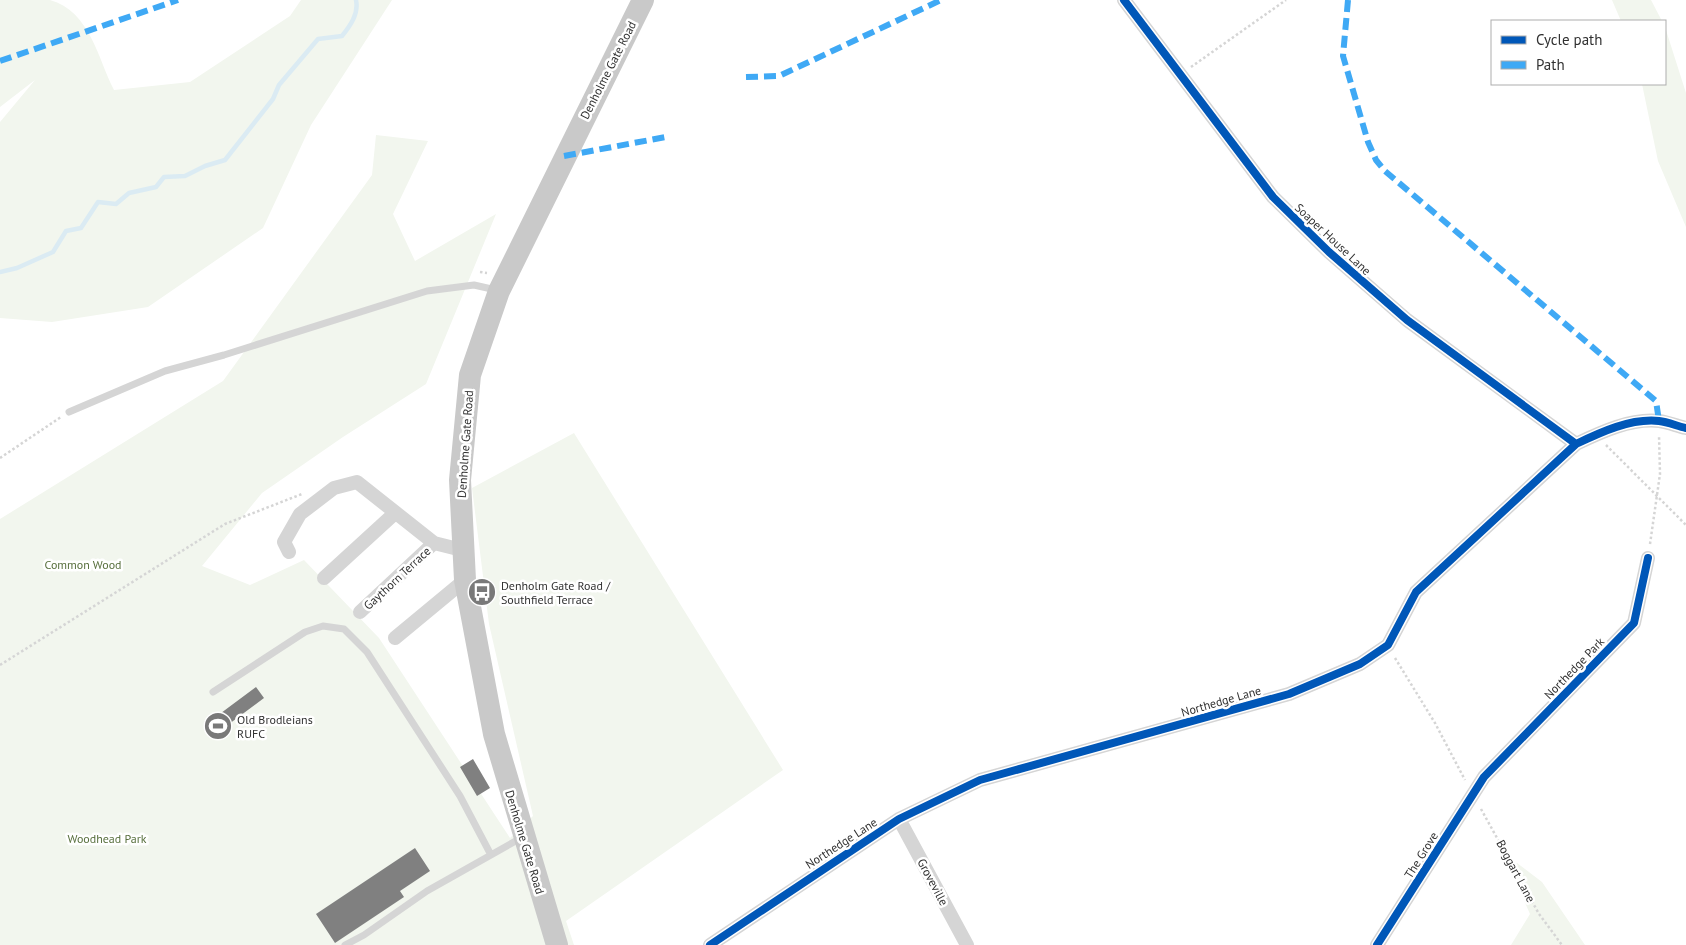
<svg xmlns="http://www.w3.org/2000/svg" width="1686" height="945" viewBox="0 0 1686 945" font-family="'PT Sans',sans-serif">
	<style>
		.green { fill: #f2f6ee }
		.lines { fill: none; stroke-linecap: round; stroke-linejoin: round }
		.stream { stroke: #dbebf3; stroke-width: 4.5 }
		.building { fill: #808080 }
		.path { stroke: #d5d5d5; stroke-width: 2.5; stroke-dasharray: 2.5 2.5; stroke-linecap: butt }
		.service { stroke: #d5d5d5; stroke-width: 7 }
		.minor { stroke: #d5d5d5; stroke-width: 14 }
		.primary { stroke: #c9c9c9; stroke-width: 22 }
		.quiet { stroke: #3fa9f5; stroke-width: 6; stroke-dasharray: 12 6; stroke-linecap: butt }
		.cycleway-casing { stroke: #fff; stroke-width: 11 }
		.cycleway { stroke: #0057b8; stroke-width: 8 }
		.labels { text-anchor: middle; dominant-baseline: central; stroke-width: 5; stroke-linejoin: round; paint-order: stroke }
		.street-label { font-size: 12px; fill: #313131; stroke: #fff }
		.park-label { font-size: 12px; fill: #576f3c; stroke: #fff }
		.poi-label { font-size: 12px; fill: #313131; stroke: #fff; text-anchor: start }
	</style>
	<rect width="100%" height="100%" fill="#fff"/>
	<path class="green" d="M 0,0 C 15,0 35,0 50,0 C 90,11 98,59 114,90 L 190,82 L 290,16 L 301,0 L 392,0 L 311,125 L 263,228 L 148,307 L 52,322 L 0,318 L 0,122 L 35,80 L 0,107 Z
		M 1612,0 L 1651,0 L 1662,21 L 1621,21 Z
		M 1665,27 L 1686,93 L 1686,227 L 1658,161 L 1642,84 L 1665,84 Z
		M 376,135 L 428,141 L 393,214 L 415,261 L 496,214 L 426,384 L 343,437 L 262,493 L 202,566 L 250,585 L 304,560 L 379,638 L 510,838 L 533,816 L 489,624 L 472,488 L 574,433 L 783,770 L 566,921 L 574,945 L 0,945 L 0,519 L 223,381 L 372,175 Z
		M 1517,863 L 1542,882 L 1585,945 L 1511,945 L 1530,914 L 1510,869 Z"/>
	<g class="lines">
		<path class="stream" d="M 0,272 L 17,268 L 53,252 L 66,231 L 81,228 L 98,202 L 116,204 L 129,193 L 156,187 L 164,177 L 185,176 L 205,166 L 225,160 L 273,99 L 279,85 L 318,39 L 342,36 C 350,26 359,14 356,0"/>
	</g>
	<path class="building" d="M 256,687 L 264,698 L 229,724 L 221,713 Z
		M 473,759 L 490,788 L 477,796 L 460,767 Z
		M 415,848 L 430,871 L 400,891 L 404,897 L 335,943 L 316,914 Z"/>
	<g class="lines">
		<path class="path" d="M 1191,67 L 1286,0
			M 480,272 L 487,273
			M 1606,445 L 1686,525
			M 0,458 L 61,417
			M 1650,544 L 1660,474 L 1659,435
			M 1395,658 L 1435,723 L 1465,780
			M 0,665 L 225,524 L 302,494
			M 1481,809 L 1539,914 L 1562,945"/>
		<path class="service" d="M 69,412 L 165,371 L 224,355 L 427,291 L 474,285 L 496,290
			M 213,692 L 305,632 L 323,626 L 344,629 L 367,652 L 460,796 L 491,855
			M 345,945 L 364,935 L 427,891 L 521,838"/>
		<path class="minor" d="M 1124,0 L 1273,197 L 1329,252 L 1407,320 L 1576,444
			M 289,552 L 284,542 L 300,514 L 334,488 L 357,482 L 434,543
			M 324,578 L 395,513
			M 360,612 L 434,543 L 462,550
			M 395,638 L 465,580
			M 899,819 L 967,945
			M 710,945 L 899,819 L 980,780 L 1289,694 L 1360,664 L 1388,645 L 1416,592 L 1576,444 C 1601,432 1631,418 1659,421 C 1668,422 1677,426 1686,428
			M 1377,945 L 1484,777 L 1634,623 L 1648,558"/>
		<path class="primary" d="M 557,945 L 494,734 L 465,580 L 460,480 L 470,375 L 499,291 L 643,0"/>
		<path class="quiet" d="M 1348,0 L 1343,56 L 1368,142 L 1376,160 L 1385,171 L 1656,401 L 1659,421
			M 0,61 L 178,0
			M 746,77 L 779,76 L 941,0
			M 564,156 L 666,137"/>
		<defs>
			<path id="cycleway" d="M 1124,0 L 1273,197 L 1329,252 L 1407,320 L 1576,444
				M 710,945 L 899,819 L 980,780 L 1289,694 L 1360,664 L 1388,645 L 1416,592 L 1576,444 C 1601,432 1631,418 1659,421 C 1668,422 1677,426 1686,428
				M 1377,945 L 1484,777 L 1634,623 L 1648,558"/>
		</defs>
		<use href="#cycleway" class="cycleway-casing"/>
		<use href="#cycleway" class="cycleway"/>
	</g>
	<defs>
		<symbol id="bus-disc" viewBox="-11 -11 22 22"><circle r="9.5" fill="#797979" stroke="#fff"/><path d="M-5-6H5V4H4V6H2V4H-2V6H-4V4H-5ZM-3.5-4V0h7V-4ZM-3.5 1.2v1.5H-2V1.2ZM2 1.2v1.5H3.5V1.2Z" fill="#fff"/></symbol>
		<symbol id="stadium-disc" viewBox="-11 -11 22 22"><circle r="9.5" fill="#797979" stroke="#fff"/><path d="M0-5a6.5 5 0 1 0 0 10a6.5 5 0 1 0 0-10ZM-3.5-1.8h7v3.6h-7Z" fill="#fff"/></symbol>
	</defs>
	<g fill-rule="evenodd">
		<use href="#bus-disc" x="466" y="576" width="32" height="32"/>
		<use href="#stadium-disc" x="202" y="710" width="32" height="32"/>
	</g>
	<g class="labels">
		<g class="street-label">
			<text transform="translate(608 70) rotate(-63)">Denholme Gate Road</text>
			<text transform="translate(1333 239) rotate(43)">Soaper House Lane</text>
			<text transform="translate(465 444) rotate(-86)">Denholme Gate Road</text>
			<text transform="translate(397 578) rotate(-43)">Gaythorn Terrace</text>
			<text transform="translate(1574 668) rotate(-46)">Northedge Park</text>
			<text transform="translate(1221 701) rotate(-16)">Northedge Lane</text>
			<text transform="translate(525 842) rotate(73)">Denholme Gate Road</text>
			<text transform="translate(841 843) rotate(-33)">Northedge Lane</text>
			<text transform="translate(1421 855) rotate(-58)">The Grove</text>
			<text transform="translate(1516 871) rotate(62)">Boggart Lane</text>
			<text transform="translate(933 882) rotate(62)">Groveville</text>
		</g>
		<g class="park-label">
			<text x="83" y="564">Common Wood</text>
			<text x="107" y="838">Woodhead Park</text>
		</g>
		<g class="poi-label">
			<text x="501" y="585">Denholm Gate Road /<tspan x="501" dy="14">Southfield Terrace</tspan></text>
			<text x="237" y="719">Old Brodleians<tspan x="237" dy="14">RUFC</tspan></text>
		</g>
	</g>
	<rect x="1491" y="20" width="175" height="65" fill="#ffffff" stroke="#adadad"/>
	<rect x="1501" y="36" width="25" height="8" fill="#0057b8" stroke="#adadad"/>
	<text x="1536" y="45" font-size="15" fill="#313131">Cycle path</text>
	<rect x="1501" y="61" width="25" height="8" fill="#3fa9f5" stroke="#adadad"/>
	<text x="1536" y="70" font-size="15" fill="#313131">Path</text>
</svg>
